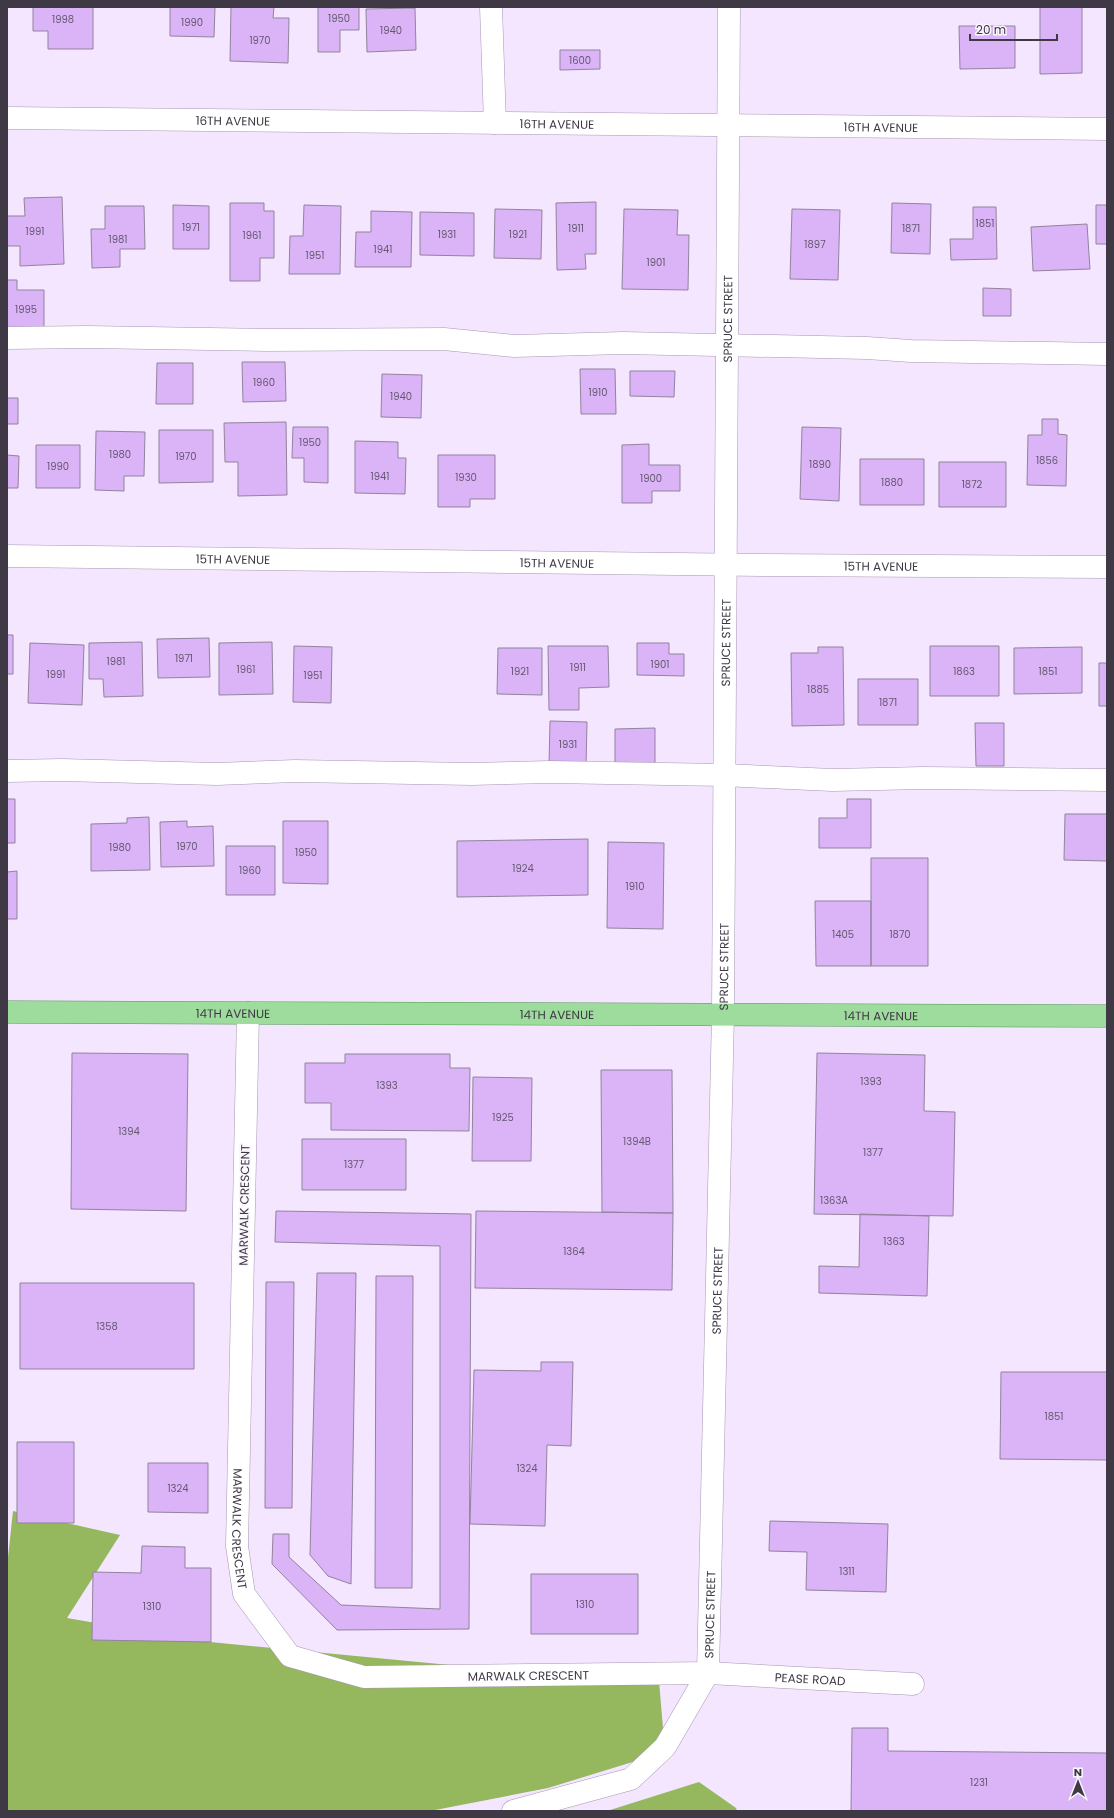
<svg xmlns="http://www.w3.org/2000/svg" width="1114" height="1818" viewBox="0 0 1114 1818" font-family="Poppins,sans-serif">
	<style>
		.forest { fill: #95b75e }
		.building { fill: #dab4f6; stroke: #92839e }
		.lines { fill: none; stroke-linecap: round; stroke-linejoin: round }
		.minor-casing { stroke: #a797b3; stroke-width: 23 }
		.major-casing { stroke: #529453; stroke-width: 23 }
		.minor { stroke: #fff; stroke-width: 22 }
		.major { stroke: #9edc9d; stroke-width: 22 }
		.labels { text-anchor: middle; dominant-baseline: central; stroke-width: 4; stroke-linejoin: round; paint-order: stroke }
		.number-label { font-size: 10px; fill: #665871 }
		.street-label { font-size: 12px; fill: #3f3945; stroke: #fbf7fd }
	</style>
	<rect width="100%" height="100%" fill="#f3e6fe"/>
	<path class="forest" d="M 13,1511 L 120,1535 L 67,1618 L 200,1641 L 481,1668 L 659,1681 L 665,1752 L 548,1788 L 430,1811 L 7,1811 L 7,1567 Z
		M 699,1782 L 736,1808 L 737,1811 L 607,1811 Z"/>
	<path class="building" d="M 33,7 L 93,7 L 93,49 L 48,49 L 48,31 L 33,31 Z
		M 170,7 L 215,7 L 214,37 L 170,36 Z
		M 231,7 L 274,7 L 273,18 L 289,18 L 288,63 L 230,61 Z
		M 318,7 L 359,7 L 359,30 L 340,30 L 340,52 L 318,52 Z
		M 1040,7 L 1082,7 L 1082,73 L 1040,74 Z
		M 415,8 L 416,50 L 367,52 L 366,9 Z
		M 959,26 L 1015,26 L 1015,68 L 960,69 Z
		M 560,50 L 600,50 L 600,69 L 560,70 Z
		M 62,197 L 64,264 L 20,266 L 20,246 L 7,246 L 7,216 L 25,216 L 24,198 Z
		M 596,202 L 596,254 L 585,254 L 586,269 L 557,270 L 556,203 Z
		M 230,203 L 264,203 L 264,211 L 274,211 L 274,258 L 260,258 L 260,281 L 230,281 Z
		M 892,203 L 931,204 L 930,254 L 891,253 Z
		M 173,205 L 209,206 L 209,249 L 173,249 Z
		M 304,205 L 341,206 L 340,274 L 289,274 L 290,236 L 303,236 Z
		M 1096,205 L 1107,205 L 1107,244 L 1096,244 Z
		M 105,206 L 144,206 L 145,249 L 120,249 L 120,267 L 92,268 L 91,229 L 105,229 Z
		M 973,207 L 996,207 L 997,259 L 951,260 L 950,239 L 973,239 Z
		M 495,209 L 542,210 L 541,259 L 494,258 Z
		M 624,209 L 678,210 L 677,235 L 689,235 L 688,290 L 622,289 Z
		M 792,209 L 840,210 L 838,280 L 790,279 Z
		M 371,211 L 412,212 L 411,267 L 355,267 L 356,232 L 371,232 Z
		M 420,212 L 474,213 L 474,256 L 420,255 Z
		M 1087,224 L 1090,269 L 1033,271 L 1031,227 Z
		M 7,280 L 17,280 L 17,290 L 44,290 L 44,328 L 7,328 Z
		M 983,288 L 1011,289 L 1011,316 L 983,316 Z
		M 242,362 L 285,362 L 286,401 L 243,402 Z
		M 157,363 L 193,363 L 193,404 L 156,404 Z
		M 580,369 L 615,369 L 616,414 L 581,414 Z
		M 630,371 L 675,371 L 674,397 L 630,396 Z
		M 382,374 L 422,375 L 421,418 L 381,417 Z
		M 7,382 L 7,398 L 18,398 L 18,424 L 7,424 Z
		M 1042,419 L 1058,419 L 1058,434 L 1067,435 L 1066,486 L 1027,485 L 1028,435 L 1042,435 Z
		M 286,422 L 287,495 L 238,496 L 238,462 L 225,462 L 224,423 Z
		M 293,427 L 328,427 L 328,483 L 304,482 L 304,458 L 292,458 Z
		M 802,427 L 841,428 L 839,501 L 800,499 Z
		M 159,430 L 213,430 L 213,482 L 159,483 Z
		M 96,431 L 145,432 L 144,476 L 124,476 L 124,491 L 95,490 Z
		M 355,441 L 398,442 L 398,458 L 406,458 L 405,494 L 355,493 Z
		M 649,444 L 649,465 L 680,465 L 680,491 L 652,491 L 652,503 L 622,503 L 622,445 Z
		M 36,445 L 80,445 L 80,488 L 36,488 Z
		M 7,455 L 19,456 L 18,488 L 7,488 Z
		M 438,455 L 495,455 L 495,499 L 470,499 L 470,507 L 438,507 Z
		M 860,459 L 924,459 L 924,505 L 860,505 Z
		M 939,462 L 1006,462 L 1006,507 L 939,507 Z
		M 7,635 L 13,635 L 13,674 L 7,674 Z
		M 209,638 L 210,677 L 158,678 L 157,639 Z
		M 142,642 L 143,696 L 104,697 L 103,679 L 89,679 L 89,643 Z
		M 272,642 L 273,694 L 219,695 L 219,643 Z
		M 30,643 L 84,645 L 82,705 L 28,703 Z
		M 637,643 L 669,643 L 669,654 L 684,654 L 684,676 L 637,675 Z
		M 294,646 L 332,647 L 331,703 L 293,702 Z
		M 548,646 L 608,646 L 609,687 L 579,688 L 579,710 L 549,710 Z
		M 930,646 L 999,646 L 999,696 L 930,696 Z
		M 818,647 L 843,647 L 844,725 L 792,726 L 791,653 L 818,653 Z
		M 1082,647 L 1082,693 L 1014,694 L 1014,648 Z
		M 498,648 L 542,648 L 542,695 L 497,694 Z
		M 1099,663 L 1107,663 L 1107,706 L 1099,706 Z
		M 858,679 L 918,679 L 918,725 L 858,725 Z
		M 550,721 L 587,722 L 586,767 L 549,766 Z
		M 975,723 L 1004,723 L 1004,766 L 976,766 Z
		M 655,728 L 655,767 L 615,767 L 615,729 Z
		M 7,799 L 15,799 L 15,843 L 7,843 Z
		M 847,799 L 871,799 L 871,848 L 819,848 L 819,818 L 847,818 Z
		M 1065,814 L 1107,814 L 1107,861 L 1064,860 Z
		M 149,817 L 150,870 L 91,871 L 91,824 L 127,823 L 127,818 Z
		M 187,821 L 187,827 L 213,826 L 214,866 L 161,867 L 160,822 Z
		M 283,821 L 328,821 L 328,884 L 283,883 Z
		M 588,839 L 588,895 L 457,897 L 457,841 Z
		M 608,842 L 664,843 L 663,929 L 607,928 Z
		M 226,846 L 275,846 L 275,895 L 226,895 Z
		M 871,858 L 928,858 L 928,966 L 871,966 Z
		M 17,871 L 17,919 L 7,919 L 7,872 Z
		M 815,901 L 871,901 L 871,966 L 816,966 Z
		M 72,1053 L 188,1054 L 186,1211 L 71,1209 Z
		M 817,1053 L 925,1055 L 924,1111 L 955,1112 L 953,1216 L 814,1214 Z
		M 345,1054 L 450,1054 L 450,1068 L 470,1068 L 469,1131 L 331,1130 L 331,1103 L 305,1103 L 305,1063 L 345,1063 Z
		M 601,1070 L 672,1070 L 673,1213 L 602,1212 Z
		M 473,1077 L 532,1078 L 531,1161 L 472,1161 Z
		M 302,1139 L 406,1139 L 406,1190 L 302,1190 Z
		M 276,1211 L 471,1214 L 469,1629 L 337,1630 L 272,1564 L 273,1534 L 289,1534 L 289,1557 L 341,1605 L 440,1609 L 440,1246 L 275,1242 Z
		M 476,1211 L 673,1213 L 672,1290 L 475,1288 Z
		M 860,1214 L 929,1216 L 927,1296 L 819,1293 L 819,1266 L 859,1267 Z
		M 317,1273 L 356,1273 L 351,1584 L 328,1576 L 310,1555 Z
		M 376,1276 L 413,1276 L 412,1588 L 375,1588 Z
		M 266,1282 L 294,1282 L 292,1508 L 265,1508 Z
		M 20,1283 L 194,1283 L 194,1369 L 20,1369 Z
		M 541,1362 L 573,1362 L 571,1446 L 547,1445 L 545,1526 L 470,1524 L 474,1370 L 541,1371 Z
		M 1001,1372 L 1107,1372 L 1107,1460 L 1000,1459 Z
		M 17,1442 L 74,1442 L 74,1523 L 17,1523 Z
		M 148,1463 L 208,1463 L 208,1513 L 148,1512 Z
		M 770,1521 L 888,1524 L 886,1592 L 806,1590 L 807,1552 L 769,1551 Z
		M 142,1546 L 185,1547 L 185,1568 L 211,1568 L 211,1642 L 92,1640 L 93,1572 L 141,1573 Z
		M 531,1574 L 638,1574 L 638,1634 L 531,1634 Z
		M 852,1728 L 888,1728 L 888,1751 L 1107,1753 L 1107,1811 L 851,1811 Z"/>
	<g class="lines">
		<defs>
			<g id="minor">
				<path d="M 491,7 L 495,123"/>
				<path id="s1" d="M 7,118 L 1107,129"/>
				<path d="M 7,338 L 87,337 L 266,340 L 444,339 L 514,346 L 623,343 L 867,348 L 911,351 L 1107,354"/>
				<path id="s2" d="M 7,556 L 762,565 L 1107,567"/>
				<path d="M 7,771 L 62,770 L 217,774 L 295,771 L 472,774 L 550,772 L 723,775 L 832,780 L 924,778 L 1107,780"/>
				<path id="s3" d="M 248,1013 L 237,1546 L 244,1594 L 290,1656 L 364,1677 L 708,1673 L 913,1684"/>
				<path id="s4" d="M 513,1811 L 631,1779 L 665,1747 L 708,1673 L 723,1014 L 729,7"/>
			</g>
			<g id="major">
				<path id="s5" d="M 7,1012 L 1107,1016"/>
			</g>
		</defs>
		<use href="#minor" class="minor-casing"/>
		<use href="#major" class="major-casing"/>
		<use href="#minor" class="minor"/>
		<use href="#major" class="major"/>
	</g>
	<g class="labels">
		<g class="number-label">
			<text x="339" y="18">1950</text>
			<text x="63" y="19">1998</text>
			<text x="192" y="22">1990</text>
			<text x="391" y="30">1940</text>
			<text x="260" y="40">1970</text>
			<text x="580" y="60">1600</text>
			<text x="985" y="223">1851</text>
			<text x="191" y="227">1971</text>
			<text x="576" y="228">1911</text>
			<text x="911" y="228">1871</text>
			<text x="35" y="231">1991</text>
			<text x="447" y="234">1931</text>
			<text x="518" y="234">1921</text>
			<text x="252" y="235">1961</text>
			<text x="118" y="239">1981</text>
			<text x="815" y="244">1897</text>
			<text x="383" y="249">1941</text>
			<text x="315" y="255">1951</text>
			<text x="656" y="262">1901</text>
			<text x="26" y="309">1995</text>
			<text x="264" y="382">1960</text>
			<text x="598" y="392">1910</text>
			<text x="401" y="396">1940</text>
			<text x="310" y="442">1950</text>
			<text x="120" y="454">1980</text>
			<text x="186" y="456">1970</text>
			<text x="1047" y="460">1856</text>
			<text x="820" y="464">1890</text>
			<text x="58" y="466">1990</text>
			<text x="380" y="476">1941</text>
			<text x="466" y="477">1930</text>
			<text x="651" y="478">1900</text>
			<text x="892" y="482">1880</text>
			<text x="972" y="484">1872</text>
			<text x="184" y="658">1971</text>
			<text x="116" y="661">1981</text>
			<text x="660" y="664">1901</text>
			<text x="578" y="667">1911</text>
			<text x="246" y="669">1961</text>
			<text x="520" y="671">1921</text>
			<text x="964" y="671">1863</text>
			<text x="1048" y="671">1851</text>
			<text x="56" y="674">1991</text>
			<text x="313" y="675">1951</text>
			<text x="818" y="689">1885</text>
			<text x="888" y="702">1871</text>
			<text x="568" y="744">1931</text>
			<text x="187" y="846">1970</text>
			<text x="120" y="847">1980</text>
			<text x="306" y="852">1950</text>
			<text x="523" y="868">1924</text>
			<text x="250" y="870">1960</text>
			<text x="635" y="886">1910</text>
			<text x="843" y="934">1405</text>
			<text x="900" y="934">1870</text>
			<text x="871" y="1081">1393</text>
			<text x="387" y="1085">1393</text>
			<text x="503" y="1117">1925</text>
			<text x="129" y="1131">1394</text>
			<text x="637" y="1141">1394B</text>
			<text x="873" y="1152">1377</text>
			<text x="354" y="1164">1377</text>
			<text x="834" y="1200">1363A</text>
			<text x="894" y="1241">1363</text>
			<text x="574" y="1251">1364</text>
			<text x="107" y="1326">1358</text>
			<text x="1054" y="1416">1851</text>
			<text x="527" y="1468">1324</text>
			<text x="178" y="1488">1324</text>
			<text x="847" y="1571">1311</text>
			<text x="585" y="1604">1310</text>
			<text x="152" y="1606">1310</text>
			<text x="979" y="1782">1231</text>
		</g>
		<g class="street-label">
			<text stroke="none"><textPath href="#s1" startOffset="226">16TH AVENUE</textPath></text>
			<text stroke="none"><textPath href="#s1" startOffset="550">16TH AVENUE</textPath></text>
			<text stroke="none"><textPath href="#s1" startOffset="874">16TH AVENUE</textPath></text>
			<text stroke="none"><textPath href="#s4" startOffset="1609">SPRUCE STREET</textPath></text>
			<text stroke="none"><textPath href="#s2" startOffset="226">15TH AVENUE</textPath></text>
			<text stroke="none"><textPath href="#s2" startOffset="550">15TH AVENUE</textPath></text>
			<text stroke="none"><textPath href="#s2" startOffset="874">15TH AVENUE</textPath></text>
			<text stroke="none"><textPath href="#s4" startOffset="1285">SPRUCE STREET</textPath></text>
			<text stroke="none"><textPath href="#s4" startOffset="961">SPRUCE STREET</textPath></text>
			<text stroke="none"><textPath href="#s5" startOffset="226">14TH AVENUE</textPath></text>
			<text stroke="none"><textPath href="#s5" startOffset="550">14TH AVENUE</textPath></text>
			<text stroke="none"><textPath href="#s5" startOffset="874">14TH AVENUE</textPath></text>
			<text transform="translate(244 1205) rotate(-89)">MARWALK CRESCENT</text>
			<text stroke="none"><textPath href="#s4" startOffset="637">SPRUCE STREET</textPath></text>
			<text stroke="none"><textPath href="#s3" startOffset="516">MARWALK CRESCENT</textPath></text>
			<text stroke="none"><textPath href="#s4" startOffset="313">SPRUCE STREET</textPath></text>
			<text stroke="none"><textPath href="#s3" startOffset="900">MARWALK CRESCENT</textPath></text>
			<text stroke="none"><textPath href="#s3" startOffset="1182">PEASE ROAD</textPath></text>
		</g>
	</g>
	<rect width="1114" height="1818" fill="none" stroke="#3f3945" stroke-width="16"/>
	<g transform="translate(1078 1782)" stroke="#fbf7fd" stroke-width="3" paint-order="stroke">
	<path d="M0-3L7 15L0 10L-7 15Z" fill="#3f3945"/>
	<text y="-6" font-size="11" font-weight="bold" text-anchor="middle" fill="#3f3945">N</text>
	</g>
	<path d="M970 34v6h87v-6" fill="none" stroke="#3f3945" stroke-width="2"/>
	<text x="976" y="34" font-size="12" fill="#3f3945" stroke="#fbf7fd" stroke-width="3" paint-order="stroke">20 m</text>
</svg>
